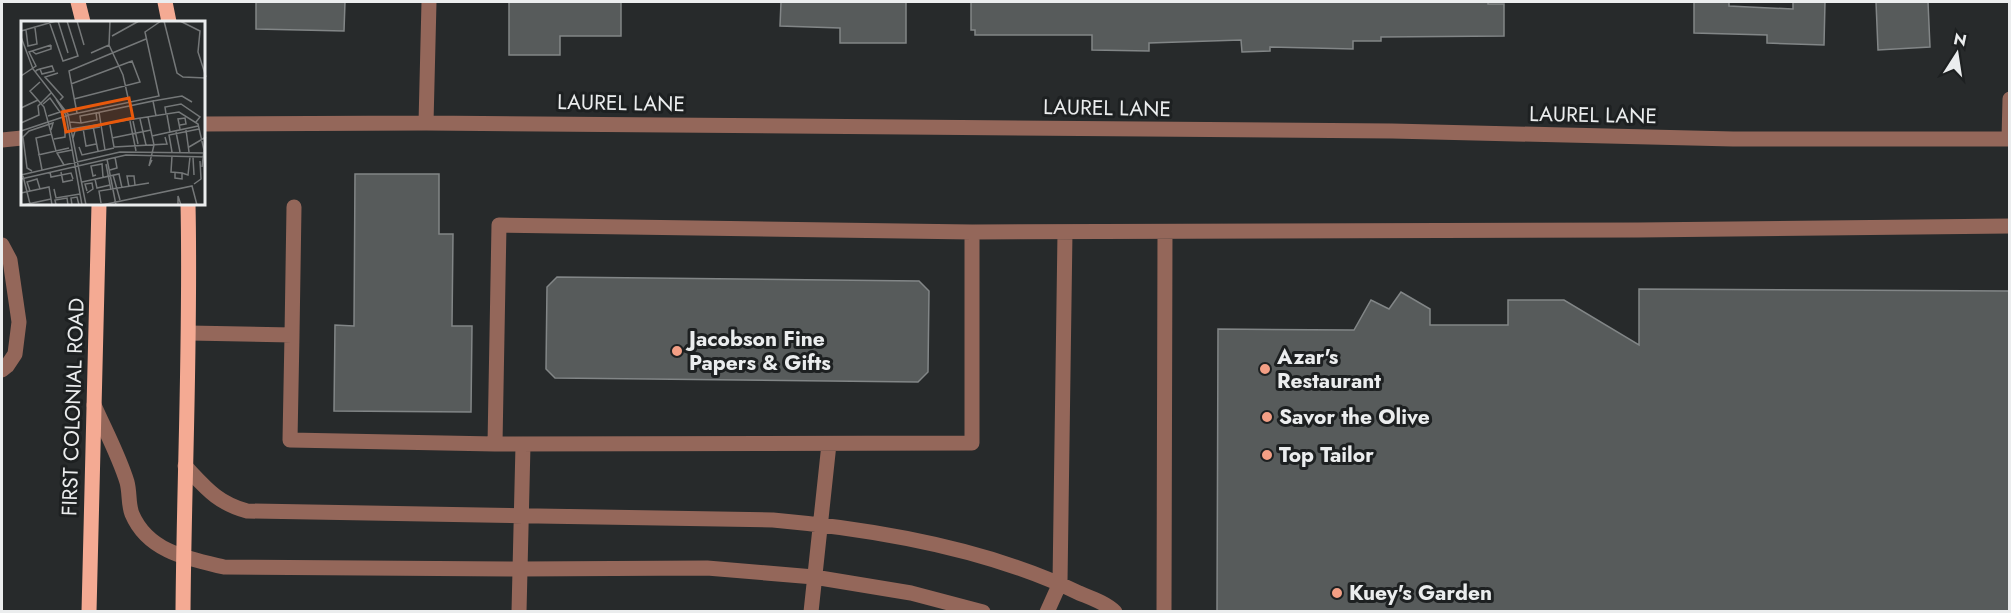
<svg xmlns="http://www.w3.org/2000/svg" width="2011" height="613" viewBox="0 0 2011 613" font-family="Jost,sans-serif">
	<style>
		.building { fill: #575b5b; stroke: #828687; stroke-width: 1.5 }
		.lines { fill: none; stroke-linecap: round; stroke-linejoin: round }
		.minor { stroke: #94675a; stroke-width: 15 }
		.major { stroke: #f4aa93; stroke-width: 15 }
		.poi-dot { fill: #f39f85; stroke: #1d2021; stroke-width: 2 }
		.labels { text-anchor: middle; dominant-baseline: central; stroke-width: 6; stroke-linejoin: round; paint-order: stroke }
		.street-label { font-size: 21px; fill: #ebedee; stroke: #1d2021 }
		.poi-label { font-size: 21px; font-weight: bold; fill: #ebedee; stroke: #1d2021; text-anchor: start }
		.inset-road { fill: none; stroke: #757879; stroke-width: 1.5 }
		.view { fill: #e8590c; fill-opacity: 0.15; stroke: #e8590c; stroke-width: 3 }
		.inset-edge { fill: none; stroke: #ebedee; stroke-width: 3 }
	</style>
	<rect width="100%" height="100%" fill="#272a2b"/>
	<path class="building" d="M 256,2 L 345,2 L 344,31 L 256,29 Z
		M 509,2 L 621,2 L 621,36 L 560,36 L 560,55 L 509,55 Z
		M 781,2 L 906,2 L 906,43 L 840,43 L 840,28 L 780,26 Z
		M 971,2 L 1488,2 L 1488,4 L 1504,4 L 1504,36 L 1381,37 L 1381,41 L 1353,41 L 1353,49 L 1270,47 L 1270,51 L 1242,52 L 1241,40 L 1149,43 L 1149,51 L 1092,50 L 1092,35 L 975,35 L 975,30 L 971,30 Z
		M 1694,2 L 1729,2 L 1729,6 L 1793,9 L 1793,2 L 1825,2 L 1824,45 L 1767,43 L 1767,35 L 1694,33 Z
		M 1876,2 L 1928,2 L 1930,47 L 1878,50 Z
		M 355,174 L 439,174 L 439,234 L 453,234 L 452,326 L 472,326 L 471,412 L 334,411 L 335,325 L 354,326 Z
		M 557,277 L 919,281 L 929,291 L 928,372 L 918,382 L 555,378 L 546,369 L 547,287 Z
		M 1639,289 L 2010,291 L 2010,612 L 1217,612 L 1218,329 L 1354,330 L 1371,300 L 1389,309 L 1401,292 L 1430,309 L 1430,325 L 1508,325 L 1508,300 L 1564,300 L 1639,345 Z"/>
	<g class="lines">
		<path class="minor" d="M 426,123 L 429,2
			M 204,124 L 426,123 L 1392,131 L 1733,139 L 2010,139
			M 2009,139 L 2010,99
			M 2,140 L 22,138
			M 972,232 L 1638,230 L 2010,226
			M 2,245 L 10,260 L 19,322 L 15,354 L 7,366 L 2,370
			M 189,333 L 292,335 L 290,440 L 495,444 L 499,225 L 972,232 L 972,443 L 495,444
			M 292,335 L 294,207
			M 94,405 C 105,430 119,456 127,482 C 130,493 128,504 132,514 C 148,552 189,559 224,567 L 520,569 L 707,568 L 814,577 L 911,593 L 983,612
			M 185,466 C 205,487 217,503 247,511 L 773,520 C 874,529 987,548 1079,593 C 1091,598 1106,603 1115,612
			M 519,612 L 523,445
			M 811,612 L 829,444
			M 1047,612 L 1060,583 L 1065,232
			M 1164,612 L 1165,232"/>
		<path class="major" d="M 78,2 L 83,22
			M 165,2 L 169,22
			M 89,612 L 99,204
			M 183,612 C 184,476 191,340 188,204"/>
	</g>
	<g class="poi-dot">
		<circle cx="677" cy="351" r="6"/>
		<circle cx="1265" cy="369" r="6"/>
		<circle cx="1267" cy="417" r="6"/>
		<circle cx="1267" cy="455" r="6"/>
		<circle cx="1337" cy="593" r="6"/>
	</g>
	<g class="labels">
		<g class="street-label">
			<text transform="translate(621 103) rotate(1)">LAUREL LANE</text>
			<text transform="translate(1107 108) rotate(1)">LAUREL LANE</text>
			<text transform="translate(1593 115) rotate(1)">LAUREL LANE</text>
			<text transform="translate(73 407) rotate(-88)">FIRST COLONIAL ROAD</text>
		</g>
		<g class="poi-label">
			<text x="689" y="339">Jacobson Fine<tspan x="689" dy="24">Papers &amp; Gifts</tspan></text>
			<text x="1277" y="357">Azar's<tspan x="1277" dy="24">Restaurant</tspan></text>
			<text x="1279" y="417">Savor the Olive</text>
			<text x="1279" y="455">Top Tailor</text>
			<text x="1349" y="593">Kuey's Garden</text>
		</g>
	</g>
	<g transform="translate(21 21)">
		<rect width="184" height="184" fill="#272a2b"/>
		<path class="inset-road" d="M 28,0 L 42,40 L 57,35 L 46,0M 37,0 L 47,32M 56,0 L 63,24M 143,0 L 156,52 L 162,56 L 185,57M 159,0 L 179,10 L 177,31 L 185,56M 5,9 L 7,25 L 16,23 L 14,7M 0,10 L 35,0M 91,15 L 118,0M 0,16 L 12,48 L 47,93 L 65,184M 88,24 L 102,54 L 108,81M 88,24 L 89,0M 11,30 L 15,33 L 30,28 L 30,24M 70,32 L 88,24M 14,51 L 16,49 L 19,48 L 31,45 L 33,50 L 21,53 L 19,48M 37,52 L 24,56 L 42,76 L 39,79M 0,55 L 15,45 L 8,31 L 30,24M 19,61 L 9,70 L 23,86 L 35,130M 50,63 L 111,40 L 119,61 L 53,78M 35,78 L 45,94 L 61,184M 132,80 L 161,75 L 171,81M 22,83 L 29,77 L 39,91 L 27,95M 0,87 L 17,79M 78,91 L 84,129M 56,92 L 48,50 L 125,18M 75,92 L 132,80 L 135,95M 145,93 L 144,86 L 160,83 L 179,96 L 175,101M 146,94 L 149,111 L 177,105M 127,96 L 133,124 L 128,145 L 131,139M 119,98 L 125,124M 109,100 L 115,130M 112,100 L 117,123M 49,101 L 60,102 L 59,95 L 75,92 L 76,99 L 60,102M 0,102 L 18,94 L 17,85 L 30,72M 89,104 L 93,126M 159,104 L 165,103 L 164,97 L 157,98 L 159,108M 72,105 L 77,130M 62,107 L 65,125 L 75,123M 49,108 L 158,91 L 177,103 L 183,129 L 181,146M 165,109 L 168,131M 0,110 L 48,94 L 138,75 L 124,11 L 140,0M 155,111 L 159,131M 131,115 L 149,111M 52,117 L 54,110 L 79,106M 91,117 L 130,109M 33,118 L 44,116 L 44,109M 58,126 L 61,134 L 93,127M 93,126 L 146,123 L 144,116M 168,126 L 185,116M 151,131 L 148,114 L 178,108M 17,134 L 48,127M 151,135 L 150,151 L 161,152 L 161,158 L 154,157 L 154,151M 172,136 L 173,154M 86,138 L 95,184M 85,143 L 90,169M 43,144 L 36,132 L 51,129M 21,149 L 15,117 L 31,113M 89,149 L 96,147 L 94,136M 11,150 L 6,147 L 2,116 L 8,110 L 32,102 L 30,109M 29,151 L 30,156 L 50,152 L 52,158M 40,151 L 42,161 L 52,159M 161,152 L 167,154 L 169,136M 0,154 L 99,131 L 185,132M 75,154 L 72,155 L 70,145 L 81,143 L 82,156M 92,154 L 99,179M 2,155 L 9,183M 0,158 L 105,134 L 185,136M 74,158 L 76,167 L 89,164M 61,161 L 98,153 L 101,167M 173,163 L 180,158 L 179,140M 108,166 L 106,155 L 113,155 L 114,164M 33,168 L 35,177 L 59,173M 9,170 L 6,161 L 16,158 L 19,168M 66,170 L 64,163 L 71,162 L 72,168 L 66,172M 0,172 L 28,166 L 31,184M 80,182 L 78,170 L 128,162M 2,184 L 30,178M 35,184 L 34,179 L 46,177 L 47,184M 51,184 L 50,177 L 56,176 L 58,184M 81,184 L 171,165 L 176,184M 157,184 L 157,175 L 160,184"/>
		<path class="view" d="M 108,77 L 112,97 L 45,111 L 41,91 Z"/>
		<rect width="184" height="184" class="inset-edge"/>
	</g>
	<rect width="2011" height="613" fill="none" stroke="#ebedee" stroke-width="6"/>
	<g transform="translate(1957 54) rotate(12)" stroke="#1d2021" stroke-width="4.5" paint-order="stroke">
	<path d="M0-4.5L10 22L0 15L-10 22Z" fill="#ebedee"/>
	<text y="-9" font-size="16" font-weight="bold" text-anchor="middle" fill="#ebedee">N</text>
	</g>
</svg>
